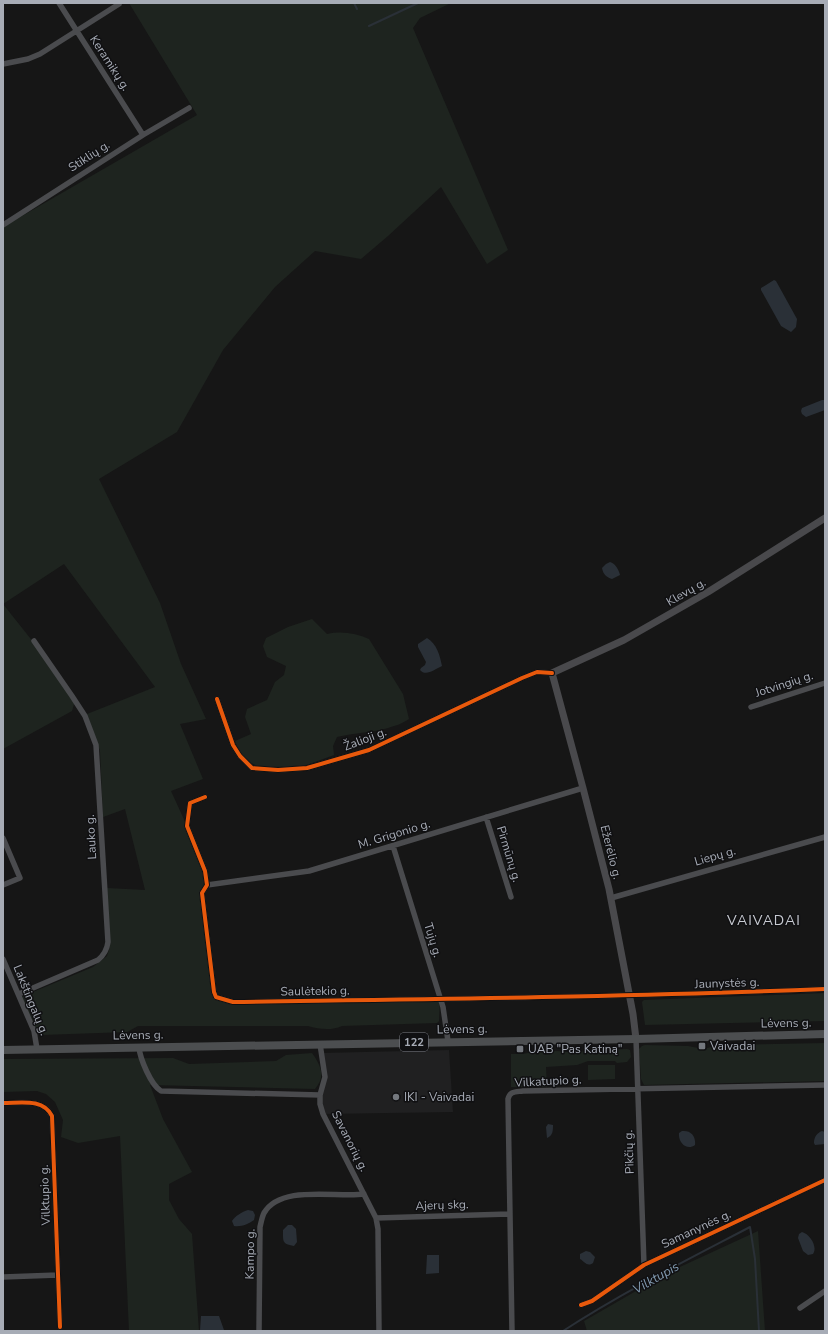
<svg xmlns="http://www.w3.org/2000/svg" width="828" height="1334" viewBox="0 0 828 1334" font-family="'Nunito Sans',sans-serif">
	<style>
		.built { fill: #202021 }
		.green { fill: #1e241f }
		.water { fill: #2a3037 }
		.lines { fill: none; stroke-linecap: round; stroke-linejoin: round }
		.stream { stroke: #2a3037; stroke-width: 2 }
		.minor { stroke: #4a4b4e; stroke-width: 5.5 }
		.secondary { stroke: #49494c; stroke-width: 7 }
		.primary { stroke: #4c4e50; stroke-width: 8 }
		.cycleway-casing { stroke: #101012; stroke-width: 6 }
		.cycleway { stroke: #e8590c; stroke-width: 4 }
		.poi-dot { fill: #74787e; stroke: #101012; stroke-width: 1.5 }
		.labels { text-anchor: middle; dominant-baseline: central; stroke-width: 3; stroke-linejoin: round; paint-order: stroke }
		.shield { fill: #101012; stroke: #7a7d85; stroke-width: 1 }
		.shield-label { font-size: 11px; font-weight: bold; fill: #a7acb6 }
		.street-label { font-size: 12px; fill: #a7acb6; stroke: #101012 }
		.poi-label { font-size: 12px; fill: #a7acb6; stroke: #101012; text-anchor: start }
		.water-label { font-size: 13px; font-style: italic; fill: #8099af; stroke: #101012 }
		.quarter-label { font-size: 14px; letter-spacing: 1px; fill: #c8cbd2; stroke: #101012 }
	</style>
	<rect width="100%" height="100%" fill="#161616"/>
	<path class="built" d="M 449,1050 L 453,1112 L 323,1114 L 320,1095 L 324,1085 L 322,1053 Z"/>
	<path class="green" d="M 129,3 L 451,3 L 420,18 L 413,28 L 508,250 L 487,264 L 441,187 L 388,236 L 361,259 L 315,251 L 275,287 L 223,350 L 177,432 L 99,479 L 160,603 L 181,664 L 206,719 L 180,724 L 203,779 L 171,791 L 187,826 L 207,885 L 202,893 L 214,992 L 221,1000 L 440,999 L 439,1021 L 437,1023 L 342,1026 C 331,1031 319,1029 308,1026 L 138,1026 L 127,1032 L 42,1035 L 34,1031 L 21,997 L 93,967 L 107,956 L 110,947 L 107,888 L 145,890 L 125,809 L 103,817 L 100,751 L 87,714 L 155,687 L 64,564 L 3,604 L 3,227 L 197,115 Z
		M 3,604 L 34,643 L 75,701 L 72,711 L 3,749 Z
		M 312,619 L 327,634 C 341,631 356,633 369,639 L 403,694 L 409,719 C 404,722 399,725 394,726 C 376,733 356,732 337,737 L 333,746 L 334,755 C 322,759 310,765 298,767 C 280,770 254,771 242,755 C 239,751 237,746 235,741 L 251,734 L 245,717 L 247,709 L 267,700 L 275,682 L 284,675 L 286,666 L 267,657 L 263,646 L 266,638 L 288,627 Z
		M 825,993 L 825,1021 L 645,1025 L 642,1002 L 644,1000 Z
		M 825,1043 L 825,1081 L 644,1085 L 641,1079 L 639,1049 L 642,1046 L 645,1045 L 688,1046 L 703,1049 L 719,1045 Z
		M 627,1049 L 630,1050 L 631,1057 L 627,1062 L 617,1063 L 615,1061 L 588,1061 L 577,1065 L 546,1067 L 547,1087 L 511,1087 L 511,1054 L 523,1054 L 541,1050 L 571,1052 Z
		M 312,1053 C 321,1066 326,1076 315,1089 L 150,1085 L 163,1119 L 192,1172 L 169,1184 L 169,1200 L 179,1219 L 192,1234 L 199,1331 L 129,1331 L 120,1136 L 78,1143 L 61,1137 L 63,1120 L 55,1102 L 46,1094 L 37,1091 L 3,1092 L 3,1059 L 173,1058 L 189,1064 L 276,1061 L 286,1055 Z
		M 588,1065 L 615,1065 L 615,1079 L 588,1080 Z
		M 758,1231 L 765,1331 L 587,1331 L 584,1321 L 669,1272 Z"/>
	<path class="water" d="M 774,280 L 776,281 L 797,319 L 796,327 L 791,332 L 781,326 L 761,290 L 761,288 Z
		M 822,400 L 825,400 L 825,410 L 806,417 L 802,414 L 801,411 L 802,408 Z
		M 610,562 C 615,563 619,570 620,575 L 612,579 C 606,577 603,574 602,568 L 606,564 Z
		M 427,638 C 437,644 440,656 442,666 C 435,669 426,677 420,670 L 421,668 L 425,665 L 426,662 L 418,647 L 418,644 Z
		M 548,1124 L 553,1125 C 553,1130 553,1136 547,1138 L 546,1127 Z
		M 682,1131 C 691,1130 696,1136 695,1145 C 687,1151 678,1143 679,1133 Z
		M 822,1131 L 825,1132 L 825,1144 L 815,1145 L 814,1143 C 814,1137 817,1133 822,1131 Z
		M 248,1210 L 253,1211 L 255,1215 L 254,1220 C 248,1224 242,1227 234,1226 L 232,1221 C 235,1216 242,1212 248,1210 Z
		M 288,1225 L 292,1225 L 296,1229 L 297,1242 L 294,1246 C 282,1244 283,1242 283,1230 Z
		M 802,1232 C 810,1234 818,1247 813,1254 L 808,1255 L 803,1251 L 798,1238 L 799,1234 Z
		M 586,1251 L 590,1252 L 595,1257 L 593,1263 C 587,1267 585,1262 580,1259 L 580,1254 Z
		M 427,1255 L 439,1255 L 439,1273 L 426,1274 Z
		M 201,1316 L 219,1316 L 224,1330 L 200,1330 Z"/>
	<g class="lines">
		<path class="stream" d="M 354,3 L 357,9
			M 369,26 L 418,3
			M 563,1331 C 623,1292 687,1260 750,1227 L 755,1259 L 759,1331"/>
		<path class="minor" d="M 59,3 L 143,135
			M 3,64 L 28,59 L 40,54 L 119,4
			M 3,225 L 143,135 L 189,108
			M 217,699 L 233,745 L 240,756 L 252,768 L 278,770 L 307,768 L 369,750 L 522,678 L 537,672 L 552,673
			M 751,707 L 825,683
			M 205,797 L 190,803 L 187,826 L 205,871 L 207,885 L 202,893 L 214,992 L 216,997 L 233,1002 C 430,999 628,997 825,989
			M 486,817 L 511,897
			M 3,838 L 20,878 L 3,885
			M 393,846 L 443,1007 L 448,1041
			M 207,885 L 309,871 L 583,788
			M 611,898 L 825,837
			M 3,959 L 34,1031 L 37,1049
			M 19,994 L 98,960 C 104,955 107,950 108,942 L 96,745 L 85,716 L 72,696 L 34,641
			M 636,1039 L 644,1265
			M 139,1047 C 140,1059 151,1085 161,1091 L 320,1095 L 320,1104 L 323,1114 L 376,1218 L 378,1229 L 379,1331
			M 320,1095 L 325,1077 L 320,1044
			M 3,1103 C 21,1103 43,1098 52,1116 L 60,1327
			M 376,1218 L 509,1214
			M 3,1277 L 58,1275
			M 581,1305 L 592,1301 L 644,1265 L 825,1180
			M 800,1308 L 825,1291
			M 259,1331 L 260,1227 C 261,1223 262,1217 264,1213 C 281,1184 337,1198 364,1194
			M 512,1331 L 508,1099 C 510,1091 515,1092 523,1091 L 825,1085"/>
		<path class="secondary" d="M 636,1039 L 633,1014 L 609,889 L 583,788 L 552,673 L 624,640 L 708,592 L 825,518"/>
		<path class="primary" d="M 3,1050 L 636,1039 L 825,1034"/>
		<defs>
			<path id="cycleway" d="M 217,699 L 233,745 L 240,756 L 252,768 L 278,770 L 307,768 L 369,750 L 522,678 L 537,672 L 552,673
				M 205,797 L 190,803 L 187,826 L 205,871 L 207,885 L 202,893 L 214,992 L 216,997 L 233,1002 C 430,999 628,997 825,989
				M 3,1103 C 21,1103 43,1098 52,1116 L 60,1327
				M 581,1305 L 592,1301 L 644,1265 L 825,1180"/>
		</defs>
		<use href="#cycleway" class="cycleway-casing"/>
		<use href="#cycleway" class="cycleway"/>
	</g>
	<g class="poi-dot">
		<rect x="698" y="1042" width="8" height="8" rx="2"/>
		<rect x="516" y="1045" width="8" height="8" rx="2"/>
		<circle cx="396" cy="1097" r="4"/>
	</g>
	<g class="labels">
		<rect class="shield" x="400" y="1033" width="28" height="18" rx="3"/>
		<g class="shield-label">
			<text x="414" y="1042">122</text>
		</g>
		<g class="street-label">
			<text transform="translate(110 63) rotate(57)">Keramikų g.</text>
			<text transform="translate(89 156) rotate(-33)">Stiklių g.</text>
			<text transform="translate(686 592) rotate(-30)">Klevų g.</text>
			<text transform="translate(784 684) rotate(-18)">Jotvingių g.</text>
			<text transform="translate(365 739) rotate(-21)">Žalioji g.</text>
			<text transform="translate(394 834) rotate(-17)">M. Grigonio g.</text>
			<text transform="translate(91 837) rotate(-93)">Lauko g.</text>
			<text transform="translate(611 852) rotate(76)">Ežerėlio g.</text>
			<text transform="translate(509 854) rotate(73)">Pirmūnų g.</text>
			<text transform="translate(715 856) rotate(-16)">Liepų g.</text>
			<text transform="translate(433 940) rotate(73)">Tujų g.</text>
			<text transform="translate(727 983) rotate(-2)">Jaunystės g.</text>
			<text transform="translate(315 991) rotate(-1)">Saulėtekio g.</text>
			<text transform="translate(31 1000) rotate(68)">Lakštingalų g.</text>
			<text transform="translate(786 1023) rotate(-1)">Lėvens g.</text>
			<text transform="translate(462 1029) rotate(-1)">Lėvens g.</text>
			<text transform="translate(138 1035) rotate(-1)">Lėvens g.</text>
			<text transform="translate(548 1081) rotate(-3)">Vilkatupio g.</text>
			<text transform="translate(350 1141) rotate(63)">Savanorių g.</text>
			<text transform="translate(629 1152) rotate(-92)">Pikčių g.</text>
			<text transform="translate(45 1195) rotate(-92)">Vilktupio g.</text>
			<text transform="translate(442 1205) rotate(-2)">Ajerų skg.</text>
			<text transform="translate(696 1229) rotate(-25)">Samanynės g.</text>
			<text transform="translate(250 1254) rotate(-89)">Kampo g.</text>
		</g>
		<g class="poi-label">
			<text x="710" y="1046">Vaivadai</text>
			<text x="528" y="1049">UAB "Pas Katiną"</text>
			<text x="404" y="1097">IKI - Vaivadai</text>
		</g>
		<g class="water-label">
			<text transform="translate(656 1278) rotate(-30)">Vilktupis</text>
		</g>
		<g class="quarter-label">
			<text x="764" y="920">VAIVADAI</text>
		</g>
	</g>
	<rect width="828" height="1334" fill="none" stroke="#a7acb6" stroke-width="8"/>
</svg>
